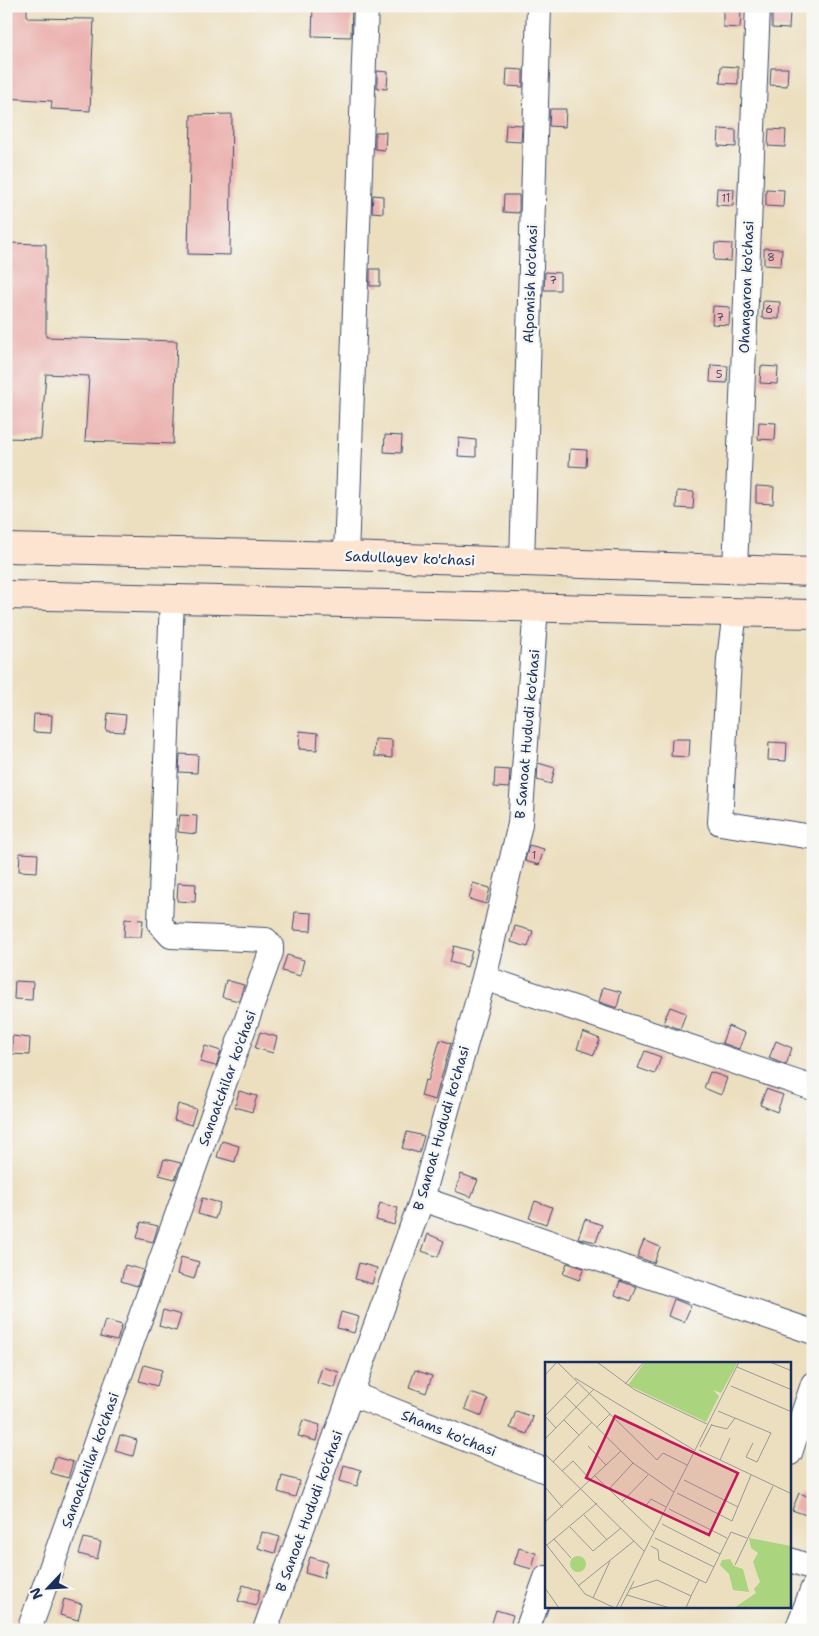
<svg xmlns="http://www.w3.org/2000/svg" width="819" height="1636" viewBox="0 0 819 1636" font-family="'Shantell Sans',sans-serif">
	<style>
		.building { fill: #ebb1af }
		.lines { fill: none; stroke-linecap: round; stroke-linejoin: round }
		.street-casing { stroke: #3a496d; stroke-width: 26 }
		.secondary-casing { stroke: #3a496d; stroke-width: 30 }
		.street { stroke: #fff; stroke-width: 24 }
		.secondary { stroke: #fde4d0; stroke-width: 28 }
		.labels { text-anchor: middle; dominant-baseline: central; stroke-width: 5; stroke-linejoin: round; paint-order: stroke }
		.number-label { font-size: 11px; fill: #4f5072 }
		.street-label { font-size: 14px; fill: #1b2f5e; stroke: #f6f6f2 }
		.inset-road { fill: none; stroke: #989998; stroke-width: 1 }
		.view { fill: #c2185b; fill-opacity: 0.15; stroke: #c2185b; stroke-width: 2.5 }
		.inset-edge { fill: none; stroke: #1b2f5e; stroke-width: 2.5 }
	</style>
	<rect width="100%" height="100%" fill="#f6f6f2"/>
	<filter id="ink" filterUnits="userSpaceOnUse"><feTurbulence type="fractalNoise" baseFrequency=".02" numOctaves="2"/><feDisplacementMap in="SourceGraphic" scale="10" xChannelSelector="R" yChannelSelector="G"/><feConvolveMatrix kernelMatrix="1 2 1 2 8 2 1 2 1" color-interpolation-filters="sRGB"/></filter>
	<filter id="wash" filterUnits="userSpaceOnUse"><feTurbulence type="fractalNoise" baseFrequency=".0096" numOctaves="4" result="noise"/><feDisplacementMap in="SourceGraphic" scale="20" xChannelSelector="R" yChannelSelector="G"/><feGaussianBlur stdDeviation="1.12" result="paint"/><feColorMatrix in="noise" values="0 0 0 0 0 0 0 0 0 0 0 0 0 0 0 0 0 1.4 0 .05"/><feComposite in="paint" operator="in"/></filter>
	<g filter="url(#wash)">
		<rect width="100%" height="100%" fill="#ecdfbf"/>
		<g id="blocks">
			<path class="building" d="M 6,6 L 27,6 L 27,18 L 94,19 L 90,111 L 51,109 L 52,101 L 6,98 Z
				M 313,6 L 352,6 L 351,37 L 312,36 Z
				M 723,10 L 741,11 L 740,28 L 723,27 Z
				M 772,10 L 790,11 L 789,29 L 772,28 Z
				M 721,66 L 738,67 L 738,84 L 720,83 Z
				M 771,68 L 788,68 L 787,86 L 770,85 Z
				M 507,69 L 523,70 L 523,87 L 506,86 Z
				M 377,71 L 388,72 L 387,89 L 377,88 Z
				M 550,109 L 566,109 L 565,127 L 549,126 Z
				M 232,114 L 230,255 L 188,254 L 191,115 Z
				M 506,124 L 522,125 L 521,142 L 505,141 Z
				M 719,129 L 736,130 L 736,147 L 718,146 Z
				M 769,129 L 786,130 L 785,147 L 768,146 Z
				M 375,132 L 386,132 L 385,150 L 375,149 Z
				M 717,188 L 734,189 L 733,206 L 716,205 Z
				M 766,189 L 784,190 L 783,207 L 766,206 Z
				M 373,195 L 383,196 L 383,213 L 372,212 Z
				M 504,195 L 519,195 L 519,213 L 503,212 Z
				M 6,243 L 46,244 L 46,337 L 177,341 L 173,444 L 85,441 L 89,376 L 46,374 L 41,439 L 6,438 Z
				M 715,243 L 732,244 L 731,261 L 714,260 Z
				M 764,248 L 782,249 L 781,266 L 764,265 Z
				M 370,269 L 380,269 L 380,286 L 370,286 Z
				M 545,272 L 560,273 L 560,290 L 544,290 Z
				M 763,301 L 780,302 L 779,319 L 762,318 Z
				M 713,306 L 730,307 L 729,325 L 712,324 Z
				M 711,365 L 728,366 L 727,383 L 710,382 Z
				M 761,366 L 778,367 L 777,384 L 760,383 Z
				M 759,422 L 776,423 L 775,440 L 758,439 Z
				M 385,435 L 402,436 L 401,453 L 384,452 Z
				M 459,438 L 476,440 L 476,457 L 458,456 Z
				M 570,449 L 587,450 L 586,467 L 569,466 Z
				M 756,486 L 774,487 L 773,504 L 756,503 Z
				M 677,491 L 694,492 L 693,509 L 676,508 Z
				M 108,713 L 126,715 L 124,732 L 106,731 Z
				M 34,714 L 52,715 L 51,733 L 33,732 Z
				M 300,731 L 318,733 L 317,750 L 299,749 Z
				M 375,739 L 392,740 L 392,758 L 374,756 Z
				M 672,739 L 690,739 L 689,757 L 671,756 Z
				M 769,742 L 787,743 L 786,761 L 768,760 Z
				M 180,754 L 198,755 L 197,773 L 179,772 Z
				M 538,763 L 555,768 L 551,784 L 537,780 Z
				M 495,769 L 510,770 L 509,788 L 494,787 Z
				M 180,815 L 197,816 L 196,834 L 178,832 Z
				M 529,845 L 544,849 L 539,865 L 525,861 Z
				M 20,853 L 38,854 L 37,872 L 19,871 Z
				M 178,883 L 196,884 L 195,902 L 177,901 Z
				M 473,883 L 490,888 L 486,904 L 469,899 Z
				M 295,912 L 312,913 L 311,931 L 293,930 Z
				M 125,919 L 143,920 L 141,937 L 124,937 Z
				M 515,926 L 533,931 L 528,947 L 511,942 Z
				M 454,946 L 472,951 L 467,967 L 450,962 Z
				M 287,955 L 304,960 L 300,976 L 282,971 Z
				M 226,980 L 244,985 L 239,1001 L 222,997 Z
				M 15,981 L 33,982 L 32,1000 L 14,999 Z
				M 603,987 L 621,992 L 617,1008 L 599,1002 Z
				M 670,1007 L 686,1013 L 680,1029 L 663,1023 Z
				M 728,1026 L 745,1033 L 739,1049 L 722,1043 Z
				M 260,1032 L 277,1037 L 273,1053 L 255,1048 Z
				M 583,1032 L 600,1039 L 594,1055 L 577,1049 Z
				M 12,1036 L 30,1038 L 29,1055 L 12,1054 Z
				M 440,1040 L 451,1043 L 435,1100 L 421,1096 L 425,1080 L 428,1081 Z
				M 776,1041 L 792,1048 L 786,1065 L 769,1058 Z
				M 205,1046 L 221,1051 L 216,1066 L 200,1062 Z
				M 645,1051 L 661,1057 L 655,1074 L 638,1068 Z
				M 710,1072 L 727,1078 L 721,1095 L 704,1088 Z
				M 766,1089 L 783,1095 L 777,1112 L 760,1105 Z
				M 239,1091 L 257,1096 L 252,1112 L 235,1107 Z
				M 178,1104 L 196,1109 L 191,1125 L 174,1120 Z
				M 407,1132 L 424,1136 L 419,1153 L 402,1148 Z
				M 222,1141 L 239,1146 L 235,1162 L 217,1157 Z
				M 164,1159 L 181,1163 L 175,1179 L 159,1175 Z
				M 461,1174 L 478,1180 L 471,1197 L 455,1191 Z
				M 202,1198 L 220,1203 L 215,1219 L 198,1214 Z
				M 535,1201 L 552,1207 L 546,1224 L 529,1218 Z
				M 380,1203 L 398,1208 L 394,1225 L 376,1220 Z
				M 585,1219 L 602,1225 L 596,1242 L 578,1238 Z
				M 141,1222 L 158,1226 L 153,1242 L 137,1238 Z
				M 428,1234 L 444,1241 L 438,1257 L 422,1251 Z
				M 644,1240 L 660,1247 L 654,1263 L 637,1257 Z
				M 181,1257 L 199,1262 L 194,1279 L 177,1274 Z
				M 359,1263 L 377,1268 L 372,1284 L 355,1279 Z
				M 567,1263 L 584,1268 L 579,1280 L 563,1274 Z
				M 125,1265 L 143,1270 L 137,1286 L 121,1281 Z
				M 620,1281 L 637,1287 L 631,1301 L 615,1295 Z
				M 674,1299 L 691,1306 L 684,1322 L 668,1316 Z
				M 163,1310 L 181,1315 L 176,1331 L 159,1326 Z
				M 341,1312 L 359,1317 L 354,1333 L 337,1328 Z
				M 105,1320 L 122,1325 L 117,1341 L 100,1337 Z
				M 144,1365 L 162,1370 L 157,1386 L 139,1381 Z
				M 322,1367 L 339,1372 L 335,1388 L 317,1383 Z
				M 415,1370 L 432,1376 L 426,1393 L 409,1387 Z
				M 471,1393 L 488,1399 L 482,1416 L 465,1409 Z
				M 516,1411 L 533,1417 L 527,1434 L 510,1428 Z
				M 303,1420 L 320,1425 L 316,1441 L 298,1436 Z
				M 120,1435 L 137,1440 L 133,1456 L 115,1451 Z
				M 55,1457 L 73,1462 L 68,1478 L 51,1473 Z
				M 344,1465 L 361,1470 L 357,1486 L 340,1481 Z
				M 282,1476 L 300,1481 L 295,1497 L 278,1492 Z
				M 799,1493 L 813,1498 L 809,1516 L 792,1510 Z
				M 262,1532 L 280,1537 L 275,1553 L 258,1548 Z
				M 84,1538 L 101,1542 L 97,1559 L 79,1554 Z
				M 519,1548 L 536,1553 L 532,1569 L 514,1564 Z
				M 310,1557 L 327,1562 L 323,1578 L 305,1573 Z
				M 243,1585 L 260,1590 L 256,1606 L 238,1601 Z
				M 64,1599 L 82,1604 L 78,1620 L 60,1615 Z
				M 496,1610 L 513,1615 L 509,1630 L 491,1626 Z"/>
		</g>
	</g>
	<g filter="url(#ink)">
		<use href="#blocks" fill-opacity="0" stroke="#3a496d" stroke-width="1"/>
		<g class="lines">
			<defs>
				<path id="street" d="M 346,556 L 366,6
					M 522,561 L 539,6
					M 735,569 L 758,6
					M 735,612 L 729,659 L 720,823 L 813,837
					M 484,978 L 813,1088
					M 422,1199 L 813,1332
					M 352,1394 L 546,1471
					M 790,1453 L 813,1384
					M 790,1560 L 813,1568
					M 29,1630 L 271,952 L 271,946 L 266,940 L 171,936 L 160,924 L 172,598
					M 265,1630 L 422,1199 L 484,978 L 520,824 L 536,607
					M 527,1630 L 546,1578
					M 797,1630 L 813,1588"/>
				<path id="secondary" d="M 6,548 L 346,556 L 813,572
					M 6,595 L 813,614"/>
			</defs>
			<use href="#street" class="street-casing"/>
			<use href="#secondary" class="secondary-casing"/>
			<use href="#street" class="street"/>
			<use href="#secondary" class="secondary"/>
		</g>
	</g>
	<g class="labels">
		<g class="number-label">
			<text x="726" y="198">11</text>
			<text x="771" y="257">8</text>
			<text x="553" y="280">7</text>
			<text x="769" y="309">6</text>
			<text x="720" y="317">7</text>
			<text x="719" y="374">5</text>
			<text x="534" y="855">1</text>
		</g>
		<g class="street-label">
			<text transform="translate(530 284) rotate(-88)">Alpomish ko'chasi</text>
			<text transform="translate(746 287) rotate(-88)">Ohangaron ko'chasi</text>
			<text transform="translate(410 558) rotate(2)">Sadullayev ko'chasi</text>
			<text transform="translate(527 734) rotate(-85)">B Sanoat Hududi ko'chasi</text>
			<text transform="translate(227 1078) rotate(-70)">Sanoatchilar ko'chasi</text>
			<text transform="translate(441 1128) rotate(-74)">B Sanoat Hududi ko'chasi</text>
			<text transform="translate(449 1433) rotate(22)">Shams ko'chasi</text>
			<text transform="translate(90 1460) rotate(-70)">Sanoatchilar ko'chasi</text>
			<text transform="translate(309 1511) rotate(-70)">B Sanoat Hududi ko'chasi</text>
		</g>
	</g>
	<g transform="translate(545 1362)">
		<rect width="246" height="246" fill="#ecdfbf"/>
		<path d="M 100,0 L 189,0 L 192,2 L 176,31 L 168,28 L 174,34 L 161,60 L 83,23 ZM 204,176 L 246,184 L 246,246 L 189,246 L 211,231 L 209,227 L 215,220 L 208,200 L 213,191 L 206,186 ZM25 202a8 8 0 1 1 16 0a8 8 0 1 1-16 0ZM 185,197 L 189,204 L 198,207 L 204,230 L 188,228 L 184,212 L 175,203 L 177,198 Z" fill="#abd47f"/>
		<path class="inset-road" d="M 12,0 L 112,98 L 118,91 L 142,103M 52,0 L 90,28 L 162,62M 225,0 L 247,9M 192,5 L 247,28M 0,13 L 12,0M 30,16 L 149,88M 80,22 L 99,0M 186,24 L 247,50M 20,34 L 88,101 L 129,130M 173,49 L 226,71 L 212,100 L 201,95 L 208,81M 0,54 L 33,20M 0,54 L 11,66M 19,58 L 34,73M 166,63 L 182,67 L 190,56M 52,65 L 65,52M 0,77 L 49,27M 43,84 L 61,103M 155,85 L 167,62M 154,88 L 247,132M 0,92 L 99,189M 175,98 L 185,76M 8,100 L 47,60M 17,109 L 28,99 L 46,118M 50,114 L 109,170M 139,118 L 193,145M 0,125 L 18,146M 64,127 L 88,101M 132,131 L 187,159 L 206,113M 77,140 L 103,113M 100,145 L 106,137 L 121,145M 124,147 L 182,176M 39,153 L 62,178M 0,160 L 76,89M 117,162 L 175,192M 25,165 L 48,189 L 76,166M 110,176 L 169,205M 9,177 L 26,196M 0,181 L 40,232 L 70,246M 2,183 L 52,141M 106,184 L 113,188 L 114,198 L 161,221 L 186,170 L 202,176M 190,203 L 228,124M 33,224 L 89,179M 0,226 L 14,246M 85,227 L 112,218 L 146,234 L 141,246M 82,233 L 125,246M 146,234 L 154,218M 48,236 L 65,199M 71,246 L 194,0M 75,246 L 89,219"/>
		<path class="view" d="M 70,54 L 193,111 L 164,173 L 41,116 Z"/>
		<rect width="246" height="246" class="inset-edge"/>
	</g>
	<rect width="819" height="1636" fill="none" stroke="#f6f6f2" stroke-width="25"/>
	<g transform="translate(48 1588) rotate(245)" stroke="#f6f6f2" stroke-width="4" paint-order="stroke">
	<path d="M0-4L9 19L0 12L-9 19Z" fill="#1b2f5e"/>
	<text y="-8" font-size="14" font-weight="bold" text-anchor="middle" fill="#1b2f5e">N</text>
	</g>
</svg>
